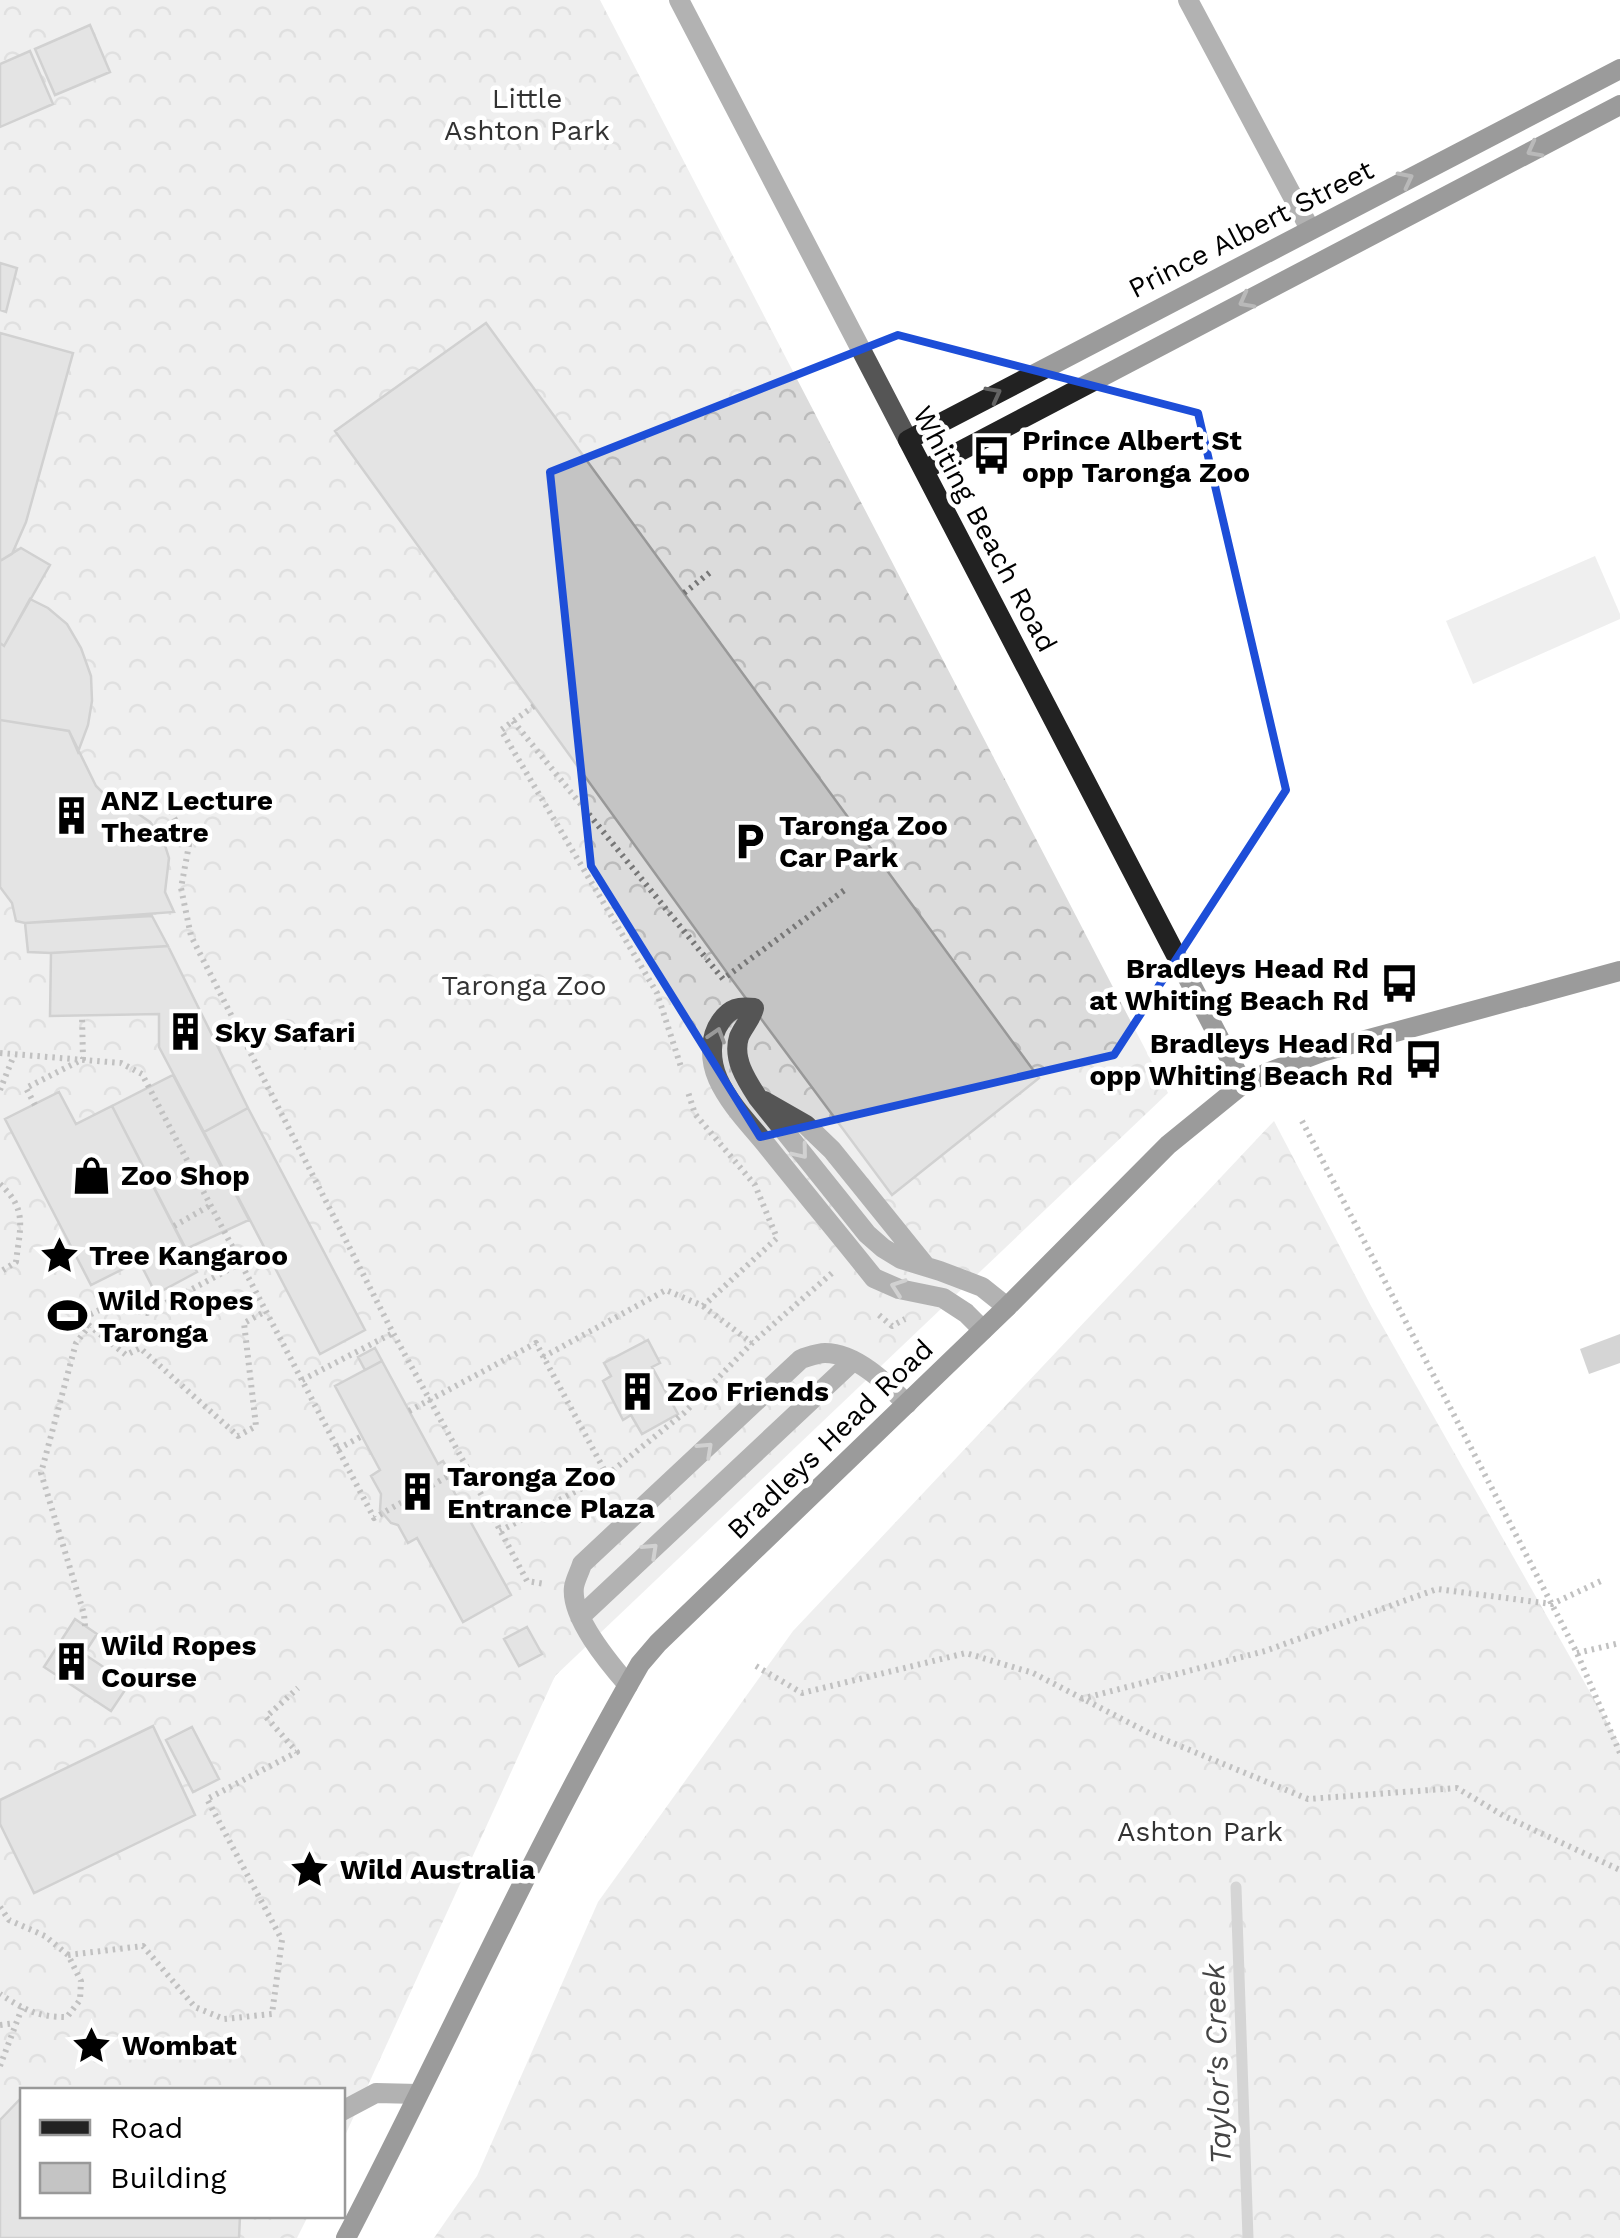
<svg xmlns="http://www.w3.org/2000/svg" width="1620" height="2238" viewBox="0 0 1620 2238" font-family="'Work Sans',sans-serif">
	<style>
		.grass { fill: #dcdcdc }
		.forest { fill: url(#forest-crowns) }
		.water { fill: #a3a3a3 }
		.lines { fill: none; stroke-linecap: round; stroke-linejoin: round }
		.stream { stroke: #a3a3a3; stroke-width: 11 }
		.building { fill: #c4c4c4; stroke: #999; stroke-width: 2.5 }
		.path { stroke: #777; stroke-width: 6; stroke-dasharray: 2.5 5; stroke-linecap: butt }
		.lane { stroke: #555; stroke-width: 20 }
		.street { stroke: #555; stroke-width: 20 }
		.secondary { stroke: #222; stroke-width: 20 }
		.oneway { stroke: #646464 }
		.oneway2 { stroke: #999 }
		.marked { fill: none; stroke: #1d4ed8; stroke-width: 8; stroke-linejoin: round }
		.labels { text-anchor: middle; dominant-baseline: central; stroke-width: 9; stroke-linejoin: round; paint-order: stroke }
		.park-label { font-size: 28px; fill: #333; stroke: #fff }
		.street-label { font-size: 28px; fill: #000; stroke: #fff }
		.poi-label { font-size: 28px; font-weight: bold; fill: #000; stroke: #fff; text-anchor: start }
		.water-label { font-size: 30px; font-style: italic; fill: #444; stroke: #fff }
	</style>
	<defs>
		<pattern id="forest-crowns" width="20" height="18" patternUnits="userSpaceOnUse" patternTransform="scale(2.5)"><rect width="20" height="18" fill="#dcdcdc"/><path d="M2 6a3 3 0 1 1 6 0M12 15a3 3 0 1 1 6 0" fill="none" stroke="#bbb"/></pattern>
	</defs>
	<rect width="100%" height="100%" fill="#fff"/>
	<path class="grass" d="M 1595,556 L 1620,614 L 1620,619 L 1473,684 L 1446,621 Z"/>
	<path class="forest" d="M 0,0 L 600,0 L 1168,1093 L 555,1676 L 343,2140 L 342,2090 L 22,2090 L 22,2216 L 308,2216 L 297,2238 L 0,2238 Z
		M 1274,1121 L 1371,1306 L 1620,1745 L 1620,2238 L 434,2238 L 477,2176 L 598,1902 L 793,1631 Z"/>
	<path class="water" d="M 1620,1334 L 1620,1363 L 1589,1374 L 1580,1349 Z"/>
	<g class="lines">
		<path class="stream" d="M 1236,1887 L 1248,2238"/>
	</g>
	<path class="building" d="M 90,25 L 110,72 L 55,95 L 35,49 Z
		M 30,51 L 53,104 L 0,127 L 0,64 Z
		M 0,263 L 17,268 L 6,312 L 0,310 Z
		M 486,323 L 1039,1078 L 892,1195 L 733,981 L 335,431 Z
		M 0,333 L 73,353 L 26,522 L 12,554 L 0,561 Z
		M 21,548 L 50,565 L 4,646 L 0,643 L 0,561 Z
		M 30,599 L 48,608 L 67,624 L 81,648 L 91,676 L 92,701 L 88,725 L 78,752 L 69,731 L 0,720 L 0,643 L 4,646 Z
		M 0,720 L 69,731 L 96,786 L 110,800 L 134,811 L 150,822 L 163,839 L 169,858 L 165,892 L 174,912 L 25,923 L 16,921 L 12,903 L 0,887 Z
		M 152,916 L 168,946 L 51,953 L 28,952 L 25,923 Z
		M 168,946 L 248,1108 L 204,1132 L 159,1047 L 159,1014 L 50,1016 L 51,953 Z
		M 173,1075 L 249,1220 L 186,1249 L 112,1106 Z
		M 59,1092 L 76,1124 L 112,1106 L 197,1272 L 156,1294 L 139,1261 L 91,1285 L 5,1119 Z
		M 248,1108 L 365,1330 L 320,1354 L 204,1132 Z
		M 648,1340 L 660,1363 L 652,1367 L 678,1414 L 642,1434 L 631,1415 L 623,1420 L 603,1381 L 611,1376 L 604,1363 Z
		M 375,1348 L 382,1361 L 365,1370 L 358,1357 Z
		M 382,1361 L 438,1464 L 443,1461 L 451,1474 L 458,1488 L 453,1490 L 511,1595 L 463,1622 L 417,1538 L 408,1543 L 398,1525 L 391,1523 L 380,1510 L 381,1494 L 371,1476 L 380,1470 L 335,1386 Z
		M 75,1619 L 97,1634 L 84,1654 L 129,1684 L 111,1711 L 44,1667 Z
		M 527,1627 L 542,1654 L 519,1666 L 504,1639 Z
		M 153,1726 L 195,1815 L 34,1893 L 0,1824 L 0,1800 Z
		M 192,1727 L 219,1779 L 193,1792 L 166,1740 Z
		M 22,2097 L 22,2216 L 240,2216 L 239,2238 L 0,2238 L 0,2120 Z"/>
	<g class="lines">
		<path class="path" d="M 684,593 L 713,570
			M 534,706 L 501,730 L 657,993 L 682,1070
			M 513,721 L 723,979 L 846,889
			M 0,1053 L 121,1063 L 142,1074 L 374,1518 L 466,1466 L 393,1333 L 191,936 L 181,888 L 189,845 L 167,805
			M 0,1090 L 14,1055
			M 35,1105 L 26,1088 L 83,1059 L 82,1016
			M 1302,1121 L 1577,1653 L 1620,1753
			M 0,1184 C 28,1210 20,1227 16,1262 L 0,1272
			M 174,1226 L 211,1205
			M 241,1263 L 147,1313 L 133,1310 L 126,1297 L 81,1319 L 126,1355 L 140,1348 L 238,1436 L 256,1426 L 244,1323 L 266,1311
			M 703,1306 L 752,1343
			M 879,1315 L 892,1326 L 905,1319
			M 543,1357 L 666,1290 L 703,1306 L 777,1238 L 755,1185 L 695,1114 L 688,1092
			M 302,1380 L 393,1333
			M 409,1411 L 536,1343 L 607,1475 L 500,1531
			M 338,1449 L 362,1436
			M 466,1466 L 527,1581 L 545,1584
			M 607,1475 L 684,1413 L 752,1343 L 832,1273
			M 85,1626 L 84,1614 L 41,1473 L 76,1343 L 89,1326
			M 1577,1653 L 1620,1643
			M 756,1666 L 802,1693 L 966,1653 L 1033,1673 L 1151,1734 L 1308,1799 L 1457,1788 L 1504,1816 L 1620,1870
			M 1081,1699 L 1265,1651 L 1437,1589 L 1552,1604 L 1601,1581
			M 0,1907 L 9,1920 L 45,1936 L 68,1955 L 81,1981 L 80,2000 L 67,2017 C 37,2017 25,2010 0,1994
			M 68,1955 L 143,1946 L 195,2007 L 224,2019 L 272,2014 L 282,1940 L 207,1799 L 297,1752 L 266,1717 L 298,1688
			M 0,2025 L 15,2023
			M 0,2066 L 22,2008"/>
		<path class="lane" d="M 764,1101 L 806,1125 L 832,1150 L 924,1264
			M 983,1330 L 966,1313 L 943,1298 L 899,1289 L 874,1278 C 839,1234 803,1191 768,1147 C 751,1126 729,1104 718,1079 C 710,1061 709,1037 721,1021 C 730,1008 739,1006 754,1008 C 751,1020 743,1027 739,1037 C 732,1059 747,1081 758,1098 L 867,1234 L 883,1248 L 901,1259 L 940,1271 L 982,1287 L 1007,1307
			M 580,1617 L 853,1361
			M 628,1685 C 609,1663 570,1617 574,1587 C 575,1580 580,1571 582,1564 L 801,1359 C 808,1357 817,1353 825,1353 C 856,1353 886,1383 907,1404
			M 342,2111 L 376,2093 L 418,2094"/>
		<path class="street" d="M 679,0 L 908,440
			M 1188,0 L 1310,229"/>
		<path class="secondary" d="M 924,470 L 1620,105
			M 1243,1084 L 908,440 L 1620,69
			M 346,2238 C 442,2054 526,1865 628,1685 L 640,1664 L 658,1643 L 1007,1307 L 1168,1145 L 1243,1084 L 1269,1072 L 1325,1051 L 1620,971"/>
	</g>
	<defs><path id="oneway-chevron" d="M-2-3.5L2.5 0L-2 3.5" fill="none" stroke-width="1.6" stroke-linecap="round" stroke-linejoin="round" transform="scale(2.5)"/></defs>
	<g class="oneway">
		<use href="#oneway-chevron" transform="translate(1534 150) rotate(152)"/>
		<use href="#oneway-chevron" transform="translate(1406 179) rotate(-27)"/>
		<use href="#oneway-chevron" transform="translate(1246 301) rotate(152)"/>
		<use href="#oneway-chevron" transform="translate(994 394) rotate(-28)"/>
	</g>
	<g class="oneway2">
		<use href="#oneway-chevron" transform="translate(717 1035) rotate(-73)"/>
		<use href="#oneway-chevron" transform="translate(801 1152) rotate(51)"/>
		<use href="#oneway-chevron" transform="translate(898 1287) rotate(-161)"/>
		<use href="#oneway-chevron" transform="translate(706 1449) rotate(-43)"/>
		<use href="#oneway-chevron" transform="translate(651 1550) rotate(-43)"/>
	</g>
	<path d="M0 0H1620V2238H0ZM 898,335 L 1198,413 L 1286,790 L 1114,1055 L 760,1137 L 591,866 L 550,472 Z" fill="#fff" fill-opacity=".55" fill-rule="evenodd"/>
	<path class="marked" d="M 898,335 L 1198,413 L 1286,790 L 1114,1055 L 760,1137 L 591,866 L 550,472 Z"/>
	<defs>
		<symbol id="bus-bare" viewBox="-9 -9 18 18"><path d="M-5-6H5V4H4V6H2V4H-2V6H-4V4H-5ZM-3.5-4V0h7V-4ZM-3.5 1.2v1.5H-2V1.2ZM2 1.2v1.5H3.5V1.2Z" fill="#000" stroke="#fff" stroke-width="2.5" paint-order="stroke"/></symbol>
		<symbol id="building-bare" viewBox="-9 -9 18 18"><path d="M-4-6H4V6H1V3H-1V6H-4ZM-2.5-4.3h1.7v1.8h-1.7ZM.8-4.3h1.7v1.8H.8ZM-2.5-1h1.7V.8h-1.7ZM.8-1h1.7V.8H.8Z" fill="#000" stroke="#fff" stroke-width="2.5" paint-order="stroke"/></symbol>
		<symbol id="parking-bare" viewBox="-9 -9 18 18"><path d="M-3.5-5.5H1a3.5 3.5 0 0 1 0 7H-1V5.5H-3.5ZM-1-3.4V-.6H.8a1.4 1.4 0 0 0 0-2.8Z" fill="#000" stroke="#fff" stroke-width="2.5" paint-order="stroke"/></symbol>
		<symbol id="shop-bare" viewBox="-9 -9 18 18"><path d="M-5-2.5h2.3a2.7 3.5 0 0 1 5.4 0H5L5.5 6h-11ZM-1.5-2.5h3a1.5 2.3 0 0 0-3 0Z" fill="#000" stroke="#fff" stroke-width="2.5" paint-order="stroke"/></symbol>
		<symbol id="sight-bare" viewBox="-9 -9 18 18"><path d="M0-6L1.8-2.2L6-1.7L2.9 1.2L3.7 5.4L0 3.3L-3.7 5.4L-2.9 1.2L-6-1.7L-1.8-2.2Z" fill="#000" stroke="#fff" stroke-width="2.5" paint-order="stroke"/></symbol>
		<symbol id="stadium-bare" viewBox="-9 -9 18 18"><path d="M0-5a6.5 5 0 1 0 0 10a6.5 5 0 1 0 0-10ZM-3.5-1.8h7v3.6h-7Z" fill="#000" stroke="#fff" stroke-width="2.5" paint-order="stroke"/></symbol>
	</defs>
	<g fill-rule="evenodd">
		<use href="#bus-bare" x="964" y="428" width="55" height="55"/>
		<use href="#building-bare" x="44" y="788" width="55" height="55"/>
		<use href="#parking-bare" x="722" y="814" width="55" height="55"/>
		<use href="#bus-bare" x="1372" y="956" width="55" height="55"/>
		<use href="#building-bare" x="158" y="1004" width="55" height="55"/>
		<use href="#bus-bare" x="1396" y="1032" width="55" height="55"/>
		<use href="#shop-bare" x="64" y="1148" width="55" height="55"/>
		<use href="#sight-bare" x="32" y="1228" width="55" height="55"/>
		<use href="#stadium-bare" x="40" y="1288" width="55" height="55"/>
		<use href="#building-bare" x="610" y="1364" width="55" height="55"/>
		<use href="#building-bare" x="390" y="1464" width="55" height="55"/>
		<use href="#building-bare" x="44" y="1634" width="55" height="55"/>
		<use href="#sight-bare" x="282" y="1842" width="55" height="55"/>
		<use href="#sight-bare" x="64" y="2018" width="55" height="55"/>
	</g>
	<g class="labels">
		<g class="park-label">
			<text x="527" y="98">Little<tspan x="527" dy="32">Ashton Park</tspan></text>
			<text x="524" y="985">Taronga Zoo</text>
			<text x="1200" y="1831">Ashton Park</text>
		</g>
		<g class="street-label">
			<text transform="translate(1251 229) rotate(-27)">Prince Albert Street</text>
			<text transform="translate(985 529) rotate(62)">Whiting Beach Road</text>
			<text transform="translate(830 1439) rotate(-44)">Bradleys Head Road</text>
		</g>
		<g class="poi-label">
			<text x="1022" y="440">Prince Albert St<tspan x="1022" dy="32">opp Taronga Zoo</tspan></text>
			<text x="101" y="800">ANZ Lecture<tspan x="101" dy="32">Theatre</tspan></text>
			<text x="779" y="825">Taronga Zoo<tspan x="779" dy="32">Car Park</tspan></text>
			<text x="1369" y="968" text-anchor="end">Bradleys Head Rd<tspan x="1369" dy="32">at Whiting Beach Rd</tspan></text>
			<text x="215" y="1032">Sky Safari</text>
			<text x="1393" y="1043" text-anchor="end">Bradleys Head Rd<tspan x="1393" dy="32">opp Whiting Beach Rd</tspan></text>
			<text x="121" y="1175">Zoo Shop</text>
			<text x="89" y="1255">Tree Kangaroo</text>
			<text x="98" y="1300">Wild Ropes<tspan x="98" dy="32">Taronga</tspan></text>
			<text x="667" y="1391">Zoo Friends</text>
			<text x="447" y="1476">Taronga Zoo<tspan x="447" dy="32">Entrance Plaza</tspan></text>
			<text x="101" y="1645">Wild Ropes<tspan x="101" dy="32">Course</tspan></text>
			<text x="340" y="1869">Wild Australia</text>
			<text x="122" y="2045">Wombat</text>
		</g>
		<g class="water-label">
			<text transform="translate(1217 2064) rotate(-92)">Taylor's Creek</text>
		</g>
	</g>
	<rect x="20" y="2088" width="325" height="130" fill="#ffffff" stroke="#999999" stroke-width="2.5"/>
	<rect x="40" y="2120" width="50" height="15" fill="#222222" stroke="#999999" stroke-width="2.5"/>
	<text x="110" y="2138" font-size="30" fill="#000000">Road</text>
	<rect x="40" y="2163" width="50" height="30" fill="#c4c4c4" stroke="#999999" stroke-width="2.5"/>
	<text x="110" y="2188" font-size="30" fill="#000000">Building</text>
</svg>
